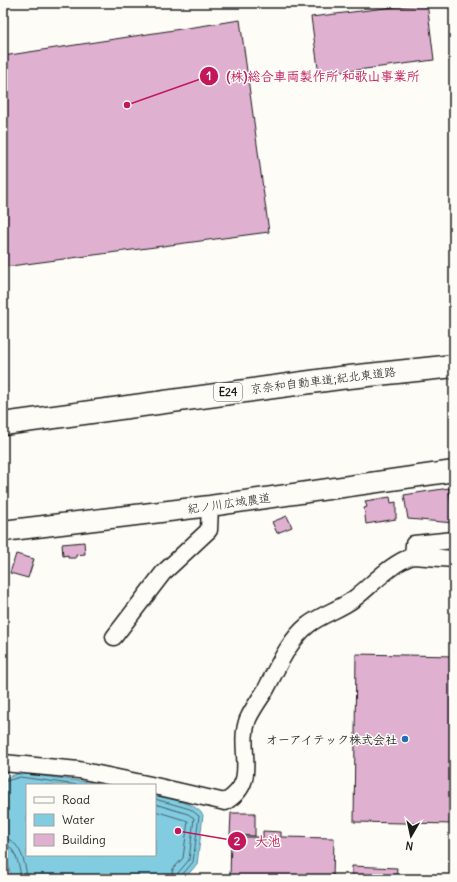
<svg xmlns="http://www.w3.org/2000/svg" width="457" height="882" viewBox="0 0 457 882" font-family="Delius,'Klee One',sans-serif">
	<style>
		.water { fill: #81cce1; stroke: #598692 }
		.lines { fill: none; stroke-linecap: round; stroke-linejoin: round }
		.shore { stroke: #44626b; stroke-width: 1 }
		.building { fill: #e0b0d1; stroke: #1c1c1c }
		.minor-casing { stroke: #1c1c1c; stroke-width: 19 }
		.tertiary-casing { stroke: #1c1c1c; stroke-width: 23 }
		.motorway-casing { stroke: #1c1c1c; stroke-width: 25 }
		.minor { stroke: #fdfcf7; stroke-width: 16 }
		.tertiary { stroke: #fdfcf7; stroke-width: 20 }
		.motorway { stroke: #fdfcf7; stroke-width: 22 }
		.poi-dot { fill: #1f6fb2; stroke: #fdfcf7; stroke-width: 1.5 }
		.labels { text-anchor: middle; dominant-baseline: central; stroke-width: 3; stroke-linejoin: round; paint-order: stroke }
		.shield { fill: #fdfcf7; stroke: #605f5e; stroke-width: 1 }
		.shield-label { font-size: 11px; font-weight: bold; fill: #1c1c1c }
		.street-label { font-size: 12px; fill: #1c1c1c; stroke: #fdfcf7 }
		.poi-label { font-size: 12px; font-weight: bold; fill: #1c1c1c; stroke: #fdfcf7; text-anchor: end }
		.leader { fill: none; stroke: #c2185b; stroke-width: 1.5 }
		.callout-dot { fill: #c2185b; stroke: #fdfcf7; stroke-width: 1.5 }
		.mark-label { font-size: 12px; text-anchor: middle; font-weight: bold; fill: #fff }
		.callout-label { font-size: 13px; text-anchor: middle; font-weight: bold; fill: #c2185b; stroke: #fdfcf7; stroke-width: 3; stroke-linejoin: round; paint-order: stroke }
	</style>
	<rect width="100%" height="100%" fill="#fdfcf7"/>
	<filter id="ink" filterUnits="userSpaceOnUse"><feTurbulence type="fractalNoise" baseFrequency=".025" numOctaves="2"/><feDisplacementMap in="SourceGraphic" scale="8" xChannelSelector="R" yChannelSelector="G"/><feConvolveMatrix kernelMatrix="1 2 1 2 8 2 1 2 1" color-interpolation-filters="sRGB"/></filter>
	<g filter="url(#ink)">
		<path class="water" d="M 20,773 L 109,785 L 27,785 L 27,855 L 155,855 L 155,795 C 170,800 194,801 203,815 L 197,864 L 184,879 L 12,879 L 3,847 L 3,779 Z"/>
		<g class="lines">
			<path class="shore" d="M 3,782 L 20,777 L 78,785
				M 155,799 L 190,809 L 199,816 L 193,862 L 182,875 L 182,879
				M 155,804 L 188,814 L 194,818 L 189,860 L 178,873 L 177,879
				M 155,811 L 188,821 L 183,858 L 173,869 L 171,879
				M 3,838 C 20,839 26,864 27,879
				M 3,844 C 16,845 20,868 21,879"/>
		</g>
		<path class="building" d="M 427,3 L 434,60 L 319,75 L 311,17 Z
			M 240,20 L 269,232 L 3,267 L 3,56 Z
			M 454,487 L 454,514 L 449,488 Z
			M 449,488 L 454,523 L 408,519 L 404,495 Z
			M 390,497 L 391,503 L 396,502 L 396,519 L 366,524 L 364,508 L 367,507 L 365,501 Z
			M 287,516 L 292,527 L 277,533 L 272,522 Z
			M 84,542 L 85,554 L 76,555 L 76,558 L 68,558 L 68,555 L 63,556 L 62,544 Z
			M 16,554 L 34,559 L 28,578 L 10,573 Z
			M 356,654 L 454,656 L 454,824 L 354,822 Z
			M 231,813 L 255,813 L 255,836 L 230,835 Z
			M 263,831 L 281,832 L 281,837 L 334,838 L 333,879 L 230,879 L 231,837 L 263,837 Z
			M 352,866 L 397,868 L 396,879 L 352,879 Z"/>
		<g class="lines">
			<defs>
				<path id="minor" d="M 413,556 L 454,559
					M 114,637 L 163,573 L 209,530 L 210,506
					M 3,763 L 79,770 L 151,785
					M 155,786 L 225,802 C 261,781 236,750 248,719 C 252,710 259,700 265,691 C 277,669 288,641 308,625 C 322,614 341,609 355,598 C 373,584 391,563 413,556 L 414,544 L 454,540"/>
				<path id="tertiary" d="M 3,531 L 210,506 L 454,471"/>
				<path id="motorway" d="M 3,424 L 340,378 L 454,366"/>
			</defs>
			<use href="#minor" class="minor-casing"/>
			<use href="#tertiary" class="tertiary-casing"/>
			<use href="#motorway" class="motorway-casing"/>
			<use href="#minor" class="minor"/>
			<use href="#tertiary" class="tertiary"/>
			<use href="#motorway" class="motorway"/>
		</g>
	</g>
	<circle class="poi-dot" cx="405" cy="739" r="4"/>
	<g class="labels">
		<rect class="shield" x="214" y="383" width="28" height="18" rx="3"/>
		<g class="shield-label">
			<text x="228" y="392">E24</text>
		</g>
		<g class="street-label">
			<text transform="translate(323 380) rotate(-7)">京奈和自動車道;紀北東道路</text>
			<text transform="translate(229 503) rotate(-8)">紀ノ川広域農道</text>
		</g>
		<g class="poi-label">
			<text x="397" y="739">オーアイテック株式会社</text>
		</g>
	</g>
	<path class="leader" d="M127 105L209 76M178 831L237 841"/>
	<g class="callout-dot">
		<circle cx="127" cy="105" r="4"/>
		<circle cx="178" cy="831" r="4"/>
		<circle cx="209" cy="76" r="10"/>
		<circle cx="237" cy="841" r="10"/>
	</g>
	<g class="mark-label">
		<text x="209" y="80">1</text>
		<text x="237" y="845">2</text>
	</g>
	<g class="callout-label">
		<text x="323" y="81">(株)総合車両製作所 和歌山事業所</text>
		<text x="268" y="846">大池</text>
	</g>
	<rect width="457" height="882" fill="none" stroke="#fdfcf7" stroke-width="16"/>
	<rect x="8" y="8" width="441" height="866" fill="none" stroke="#1c1c1c" stroke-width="1.5" filter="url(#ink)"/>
	<rect x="26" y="784" width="130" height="72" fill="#fdfcf7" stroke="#a3a29f"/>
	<rect x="34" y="797" width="20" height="6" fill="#fdfcf7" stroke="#a3a29f"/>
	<text x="62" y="804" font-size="12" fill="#1c1c1c">Road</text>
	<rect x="34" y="814" width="20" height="12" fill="#81cce1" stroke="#a3a29f"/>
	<text x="62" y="824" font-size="12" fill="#1c1c1c">Water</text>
	<rect x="34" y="834" width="20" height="12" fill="#e0b0d1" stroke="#a3a29f"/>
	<text x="62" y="844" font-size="12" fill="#1c1c1c">Building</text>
	<g transform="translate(411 836) rotate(189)" stroke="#fdfcf7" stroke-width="3" paint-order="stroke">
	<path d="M0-3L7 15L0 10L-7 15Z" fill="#1c1c1c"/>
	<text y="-6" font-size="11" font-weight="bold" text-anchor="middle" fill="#1c1c1c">N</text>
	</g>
</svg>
